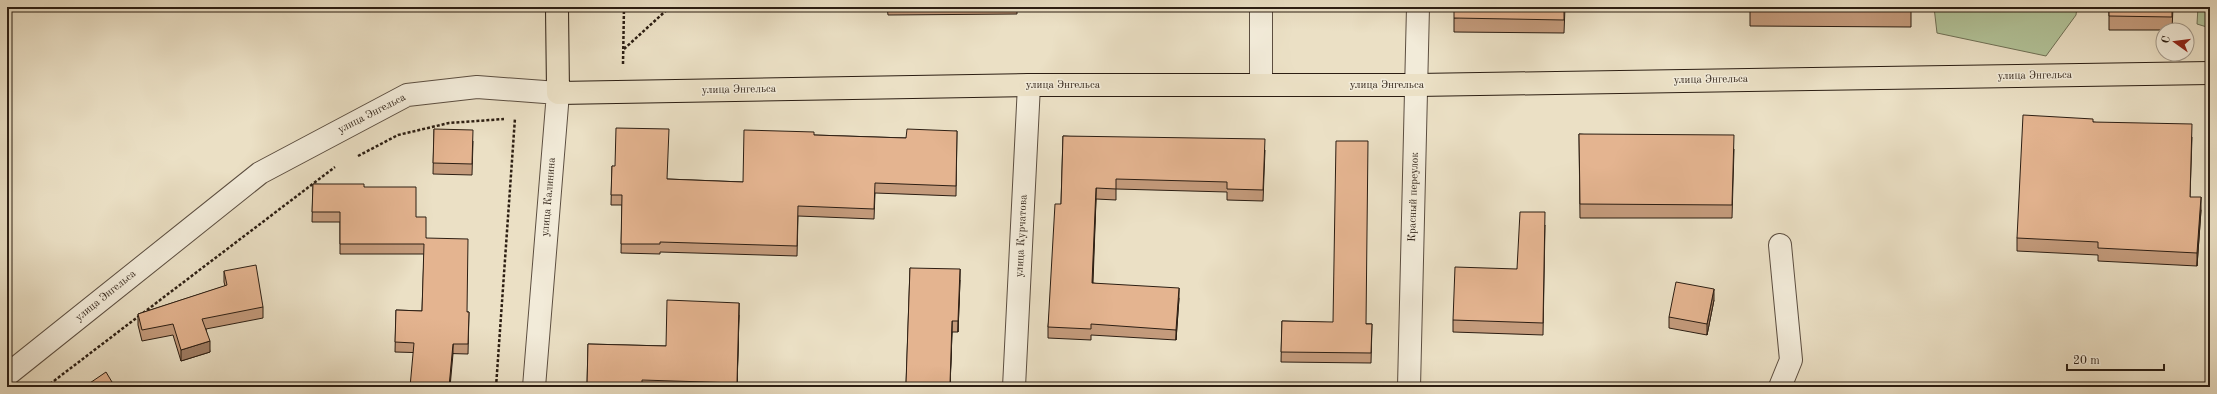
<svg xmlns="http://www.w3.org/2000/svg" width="2217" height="394" viewBox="0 0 2217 394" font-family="'Old Standard TT',serif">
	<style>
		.green { fill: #b2c399; stroke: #6f7056 }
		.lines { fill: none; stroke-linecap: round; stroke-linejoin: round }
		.minor-casing { stroke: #5c4e40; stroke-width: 24 }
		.major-casing { stroke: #2c1e13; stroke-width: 24 }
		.path { stroke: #2c1e13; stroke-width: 2.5; stroke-dasharray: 3 2; stroke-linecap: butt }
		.minor { stroke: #f2ebd9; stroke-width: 22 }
		.major { stroke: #ebe0c5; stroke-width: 22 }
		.wall { fill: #c49b7c; stroke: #2c1e13 }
		.shaded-wall { fill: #a07e65; stroke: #2c1e13 }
		.building { fill: #e4b490; stroke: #2c1e13 }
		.labels { text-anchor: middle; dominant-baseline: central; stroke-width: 3; stroke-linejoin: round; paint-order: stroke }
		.street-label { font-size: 11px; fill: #2c1e13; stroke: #f2ebd9 }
	</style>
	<rect width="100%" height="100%" fill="#ebe0c5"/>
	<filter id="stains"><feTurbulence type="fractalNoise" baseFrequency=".005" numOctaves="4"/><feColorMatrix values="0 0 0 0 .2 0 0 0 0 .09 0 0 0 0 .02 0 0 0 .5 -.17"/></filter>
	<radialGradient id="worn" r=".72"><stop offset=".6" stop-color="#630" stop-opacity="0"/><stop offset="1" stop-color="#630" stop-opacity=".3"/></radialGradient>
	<path class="green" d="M 1934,7 L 2077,7 L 2076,15 L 2046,56 L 1937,33 Z
		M 2198,7 L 2210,7 L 2210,28 L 2197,24 Z"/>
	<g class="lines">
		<defs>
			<path id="minor" d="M 1261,7 L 1261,85
				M 7,375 L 260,173 L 407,95 L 477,87 L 558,93 L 534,387
				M 1014,387 L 1029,85
				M 1409,387 L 1418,7
				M 1780,387 L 1791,360 L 1780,245"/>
			<path id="major" d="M 557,7 L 558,93 L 1029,85 L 1417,85 L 2210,73"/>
		</defs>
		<use href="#minor" class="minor-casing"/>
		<use href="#major" class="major-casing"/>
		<path class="path" d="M 624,49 L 670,7
			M 623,64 L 624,7
			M 358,156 L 398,135 L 449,123 L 504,119
			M 143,313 L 335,167
			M 46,387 L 139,316
			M 496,387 L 515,118"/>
		<use href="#minor" class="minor"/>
		<use href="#major" class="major"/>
	</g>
	<path class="wall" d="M 887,7 L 1017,7 L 1017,14 L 888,15 Z
		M 1565,7 L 1564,33 L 1454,32 L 1454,18 Z
		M 1750,7 L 1911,7 L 1911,27 L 1750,26 Z
		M 2109,7 L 2173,7 L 2172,30 L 2109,30 Z
		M 2093,122 L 2192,137 L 2190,197 L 2201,210 L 2197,266 L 2098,261 L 2098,255 L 2017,251 L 2017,238 Z
		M 434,129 L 473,141 L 472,175 L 433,174 Z
		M 957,131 L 956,196 L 875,193 L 874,219 L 798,216 L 797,256 L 660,252 L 660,254 L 621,253 L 622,205 L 611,205 L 612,166 L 667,179 L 743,182 L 814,135 L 906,138 Z
		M 1579,134 L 1734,149 L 1732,218 L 1580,218 Z
		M 1063,136 L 1265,150 L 1263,201 L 1227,200 L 1227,192 L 1116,189 L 1116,200 L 1096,199 L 1093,283 L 1179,298 L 1176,340 L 1091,335 L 1091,340 L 1048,338 L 1048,327 L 1061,204 Z
		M 313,184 L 364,187 L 416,217 L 426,238 L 467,312 L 469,312 L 468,354 L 395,352 L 396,310 L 422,311 L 424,254 L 340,254 L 340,222 L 312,222 Z
		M 1545,225 L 1543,335 L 1453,332 L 1453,320 L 1517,269 Z
		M 910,268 L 960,280 L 958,332 L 952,332 L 950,387 L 906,387 Z
		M 224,271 L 263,307 L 263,318 L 206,329 L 210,352 L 181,361 L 173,335 L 142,341 L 138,325 L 138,314 L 225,286 L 224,282 Z
		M 1714,300 L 1707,335 L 1669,328 L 1669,317 Z
		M 739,315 L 737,387 L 587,387 L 588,344 L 666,346 Z
		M 1282,321 L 1372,324 L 1371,363 L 1281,362 Z"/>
	<path class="shaded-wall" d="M 1096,188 L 1096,199 L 1092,293 L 1092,283 Z
		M 2201,197 L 2201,210 L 2197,266 L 2197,253 Z
		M 960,269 L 960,280 L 958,332 L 958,321 Z
		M 1179,288 L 1179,298 L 1176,340 L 1176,330 Z
		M 1714,289 L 1714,300 L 1707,335 L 1707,324 Z
		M 739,303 L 739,315 L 737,387 Z
		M 952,321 L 952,332 L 950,387 Z
		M 210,341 L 210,352 L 181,361 L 181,350 Z
		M 453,344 L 453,354 L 450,387 L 449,387 Z"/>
	<path class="building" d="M 888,7 L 1017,7 L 1017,8 L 888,9 Z
		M 1454,7 L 1564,7 L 1564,20 L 1454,18 Z
		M 1750,7 L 1911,7 L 1911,11 L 1750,10 Z
		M 2109,7 L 2172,7 L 2172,17 L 2109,16 Z
		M 2023,115 L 2093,119 L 2093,122 L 2192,124 L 2190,197 L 2201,197 L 2197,253 L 2098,248 L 2098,242 L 2017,238 Z
		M 616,128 L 669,129 L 667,179 L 743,182 L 744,130 L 814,132 L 814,135 L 906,138 L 907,129 L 957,131 L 956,186 L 875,183 L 874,209 L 798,206 L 797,246 L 660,242 L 660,244 L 621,244 L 622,195 L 611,195 L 612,166 L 615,166 Z
		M 434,129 L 473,130 L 472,164 L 433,163 Z
		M 1579,134 L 1734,135 L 1732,205 L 1580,204 Z
		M 1063,136 L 1265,139 L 1263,190 L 1227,189 L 1227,182 L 1116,179 L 1116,189 L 1096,188 L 1092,283 L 1179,288 L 1176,330 L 1091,324 L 1091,329 L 1048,327 L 1055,204 L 1061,204 Z
		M 1336,141 L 1368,141 L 1366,324 L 1372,324 L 1371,353 L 1281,352 L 1282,321 L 1333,322 Z
		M 313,184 L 364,184 L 364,187 L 416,187 L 416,217 L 426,217 L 426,238 L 468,239 L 467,312 L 469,312 L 468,344 L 453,344 L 449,387 L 410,387 L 414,343 L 395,342 L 396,310 L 422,311 L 424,244 L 340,244 L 340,212 L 312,212 Z
		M 1520,212 L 1545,212 L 1543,323 L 1453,320 L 1455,267 L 1517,269 Z
		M 256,265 L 263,307 L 202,319 L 210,341 L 181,350 L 173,324 L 142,330 L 138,314 L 227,285 L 224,271 Z
		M 910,268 L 960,269 L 958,321 L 952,321 L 950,384 L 906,383 Z
		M 1676,282 L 1714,289 L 1707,324 L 1669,317 Z
		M 667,300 L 739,303 L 737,383 L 642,380 L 642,387 L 598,387 L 598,385 L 587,385 L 588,344 L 666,346 Z
		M 106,372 L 115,387 L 84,387 Z"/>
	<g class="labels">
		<g class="street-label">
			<text transform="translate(2035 76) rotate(-1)">улица Энгельса</text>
			<text transform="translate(1711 80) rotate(-1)">улица Энгельса</text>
			<text x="1063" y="85">улица Энгельса</text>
			<text x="1387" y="85">улица Энгельса</text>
			<text transform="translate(739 90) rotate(-1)">улица Энгельса</text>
			<text transform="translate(372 114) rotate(-27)">улица Энгельса</text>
			<text transform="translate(549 197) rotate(-85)">улица Калинина</text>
			<text transform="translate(1414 197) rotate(-88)">Красный переулок</text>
			<text transform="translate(1022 236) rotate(-87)">улица Курчатова</text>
			<text transform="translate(106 296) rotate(-39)">улица Энгельса</text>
		</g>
	</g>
	<rect width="2217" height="394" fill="none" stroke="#ebe0c5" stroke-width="24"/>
	<rect x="8" y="8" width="2201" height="378" fill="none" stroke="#2c1e13" stroke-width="2"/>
	<rect x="12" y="12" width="2193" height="370" fill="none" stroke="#2c1e13"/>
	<g transform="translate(2175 42) rotate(284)"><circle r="19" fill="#f2ebd9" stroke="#a3998a"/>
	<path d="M0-3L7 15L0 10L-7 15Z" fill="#8f2418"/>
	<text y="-6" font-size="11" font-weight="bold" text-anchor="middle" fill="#2c1e13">С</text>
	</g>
	<path d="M2067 364v6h97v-6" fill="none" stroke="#2c1e13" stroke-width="2"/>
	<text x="2073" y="364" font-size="12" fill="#2c1e13" stroke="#f2ebd9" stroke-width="3" paint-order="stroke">20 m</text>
	<rect width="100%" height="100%" filter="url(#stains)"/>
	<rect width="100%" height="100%" fill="url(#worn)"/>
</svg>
